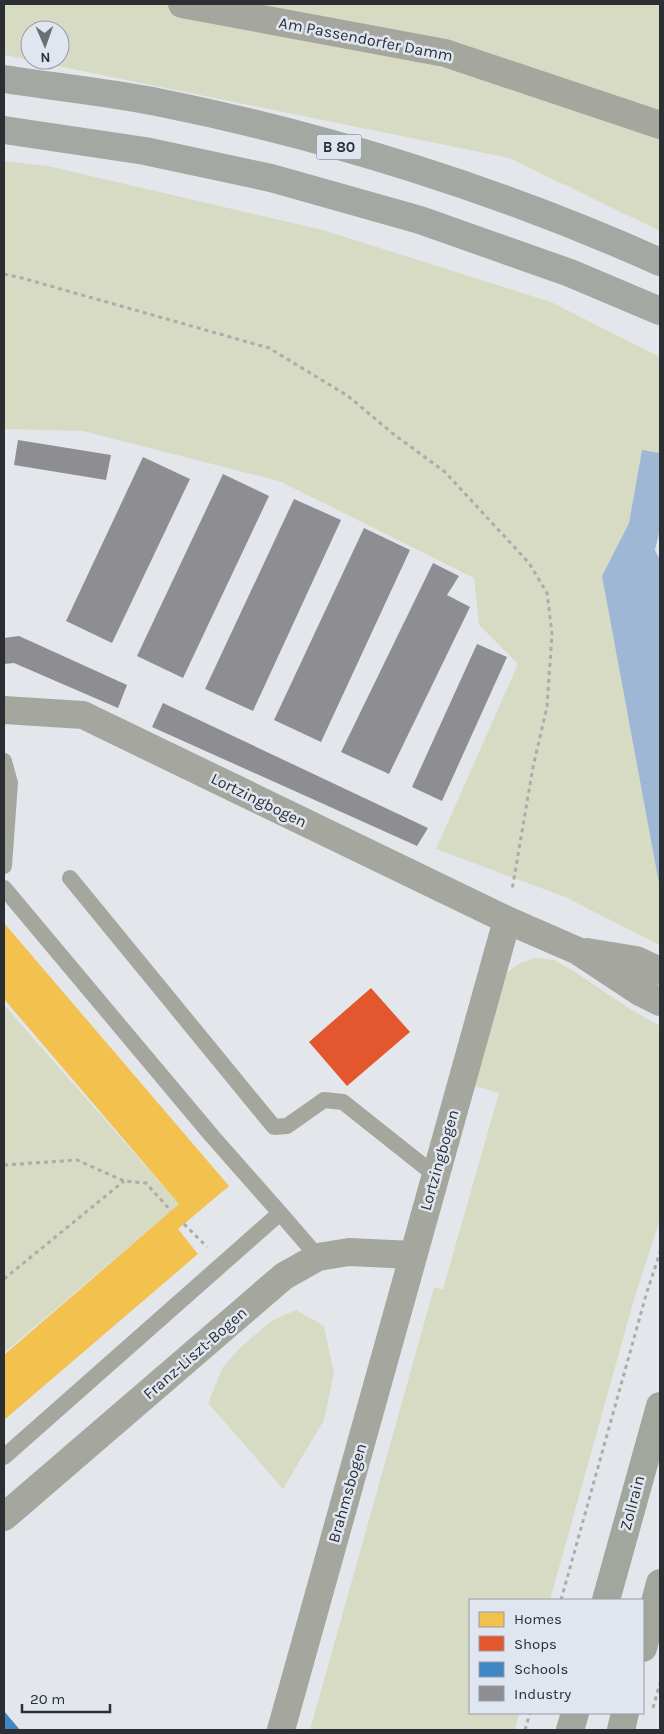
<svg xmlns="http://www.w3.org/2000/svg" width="664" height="1734" viewBox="0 0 664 1734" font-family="Karla,sans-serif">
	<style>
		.green { fill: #d7dbc4; fill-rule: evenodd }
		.water { fill: #9eb7d4 }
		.homes { fill: #f2c14e }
		.shops { fill: #e4572e }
		.schools { fill: #3f88c5 }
		.industry { fill: #8d8d92 }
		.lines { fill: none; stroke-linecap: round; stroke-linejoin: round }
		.path { stroke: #abadaa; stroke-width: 3; stroke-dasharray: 4 4; stroke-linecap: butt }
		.service { stroke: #a5a79e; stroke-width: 16 }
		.minor { stroke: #a5a79e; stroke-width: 28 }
		.secondary { stroke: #a3a69c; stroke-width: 28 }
		.trunk { stroke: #a4a8a2; stroke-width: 28 }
		.labels { text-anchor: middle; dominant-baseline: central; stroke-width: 5; stroke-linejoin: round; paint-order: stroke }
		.shield { fill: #dfe6f0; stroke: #61656b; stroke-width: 1 }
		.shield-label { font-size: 15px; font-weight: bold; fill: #2b2e32 }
		.street-label { font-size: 16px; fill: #2b2e32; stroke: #dfe6f0 }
	</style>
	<rect width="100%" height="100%" fill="#e3e7ec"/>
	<path class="green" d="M 4,4 L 660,4 L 660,231 L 509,158 L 4,55 ZM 30,30 L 60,30 L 60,60 L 30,60 Z
		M 4,161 L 48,166 L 323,230 L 551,302 L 660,357 L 660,453 L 642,451 L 629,523 L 602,576 L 660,889 L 660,945 L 565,897 L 436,849 L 518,664 L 479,625 L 474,578 L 279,481 L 83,431 L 4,429 Z
		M 536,958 L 554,960 L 575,972 L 630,1009 L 660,1026 L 660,1219 L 633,1303 L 550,1600 L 470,1600 L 470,1713 L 519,1713 L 515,1730 L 310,1730 L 434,1288 L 443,1289 L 499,1093 L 471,1085 L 501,979 C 511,968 521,961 536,958 Z
		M 4,1005 L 179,1204 L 4,1353 Z
		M 296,1310 L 324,1326 L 334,1373 L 324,1420 L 283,1489 L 208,1403 L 223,1367 L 241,1347 L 271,1321 Z"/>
	<path class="water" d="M 642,450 L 660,453 L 660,529 L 655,550 L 660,560 L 660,889 L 602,576 L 629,523 Z"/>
	<path class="homes" d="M 4,923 L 229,1186 L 178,1229 L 198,1254 L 4,1420 L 4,1355 L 179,1204 L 4,999 Z"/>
	<path class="shops" d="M 371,988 L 410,1032 L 347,1086 L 309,1042 Z"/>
	<path class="schools" d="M 4,1711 L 20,1730 L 4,1730 Z"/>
	<path class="industry" d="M 18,440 L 111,455 L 106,480 L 14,465 Z
		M 143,457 L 190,479 L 112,643 L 66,621 Z
		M 223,474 L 269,496 L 183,678 L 137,656 Z
		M 294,499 L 341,520 L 253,711 L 205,689 Z
		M 364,528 L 410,550 L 321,742 L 274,720 Z
		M 433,563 L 459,576 L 447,595 L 470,607 L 389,774 L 341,752 Z
		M 19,636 L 127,685 L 118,708 L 14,663 L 4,664 L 4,638 Z
		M 477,644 L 507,657 L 442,801 L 412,787 Z
		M 163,703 L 428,828 L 417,846 L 152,727 Z"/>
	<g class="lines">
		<path class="path" d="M 4,274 L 22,278 L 269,348 L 348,396 L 392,433 L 445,472 L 529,563 L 547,593 L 552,634 L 547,707 L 533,767 L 512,890
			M 4,1165 L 77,1160 L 124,1181 L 146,1183 L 171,1211
			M 184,1224 L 207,1247
			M 4,1279 L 124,1181
			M 561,1600 L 646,1295 L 660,1252
			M 653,1708 L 660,1683
			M 525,1730 L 530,1713"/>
		<path class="service" d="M 4,761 L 10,783 L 4,866
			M 70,878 L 274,1127 L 287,1126 L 324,1100 L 343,1102 L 435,1175
			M 4,888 L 212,1136 L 280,1213
			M 4,1457 L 280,1213 L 318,1257"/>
		<path class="minor" d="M 182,4 L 445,53 L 660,125
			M 4,710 L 83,715 L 507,920 L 578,951 L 640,992 L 660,1002
			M 587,952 L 636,960 L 660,971
			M 4,1517 L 284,1276 L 318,1257 L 349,1252 L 413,1255
			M 281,1730 L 507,920"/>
		<path class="secondary" d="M 606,1600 L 660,1406
			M 643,1648 L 660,1583
			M 570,1730 L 575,1713
			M 621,1730 L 625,1713"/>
		<path class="trunk" d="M 4,79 C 55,87 106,92 157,102 C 327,136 502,191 660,262
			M 4,130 L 145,151 L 271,178 L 420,220 L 570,273 L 660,311"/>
	</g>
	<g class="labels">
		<rect class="shield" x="316.5" y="134.5" width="45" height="25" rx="4"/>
		<g class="shield-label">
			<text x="339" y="147">B 80</text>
		</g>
		<g class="street-label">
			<text transform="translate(366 39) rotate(11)">Am Passendorfer Damm</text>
			<text transform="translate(259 800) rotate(26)">Lortzingbogen</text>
			<text transform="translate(439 1160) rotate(-74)">Lortzingbogen</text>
			<text transform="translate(195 1353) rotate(-41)">Franz-Liszt-Bogen</text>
			<text transform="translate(347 1493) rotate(-74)">Brahmsbogen</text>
			<text transform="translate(632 1503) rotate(-75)">Zollrain</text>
		</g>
	</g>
	<rect width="664" height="1734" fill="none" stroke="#2b2e32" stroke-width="10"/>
	<rect x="469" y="1599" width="175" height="115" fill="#dfe6f0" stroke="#979ca4"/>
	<rect x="479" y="1612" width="25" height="15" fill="#f2c14e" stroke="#979ca4"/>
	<text x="514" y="1624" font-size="15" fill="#2b2e32">Homes</text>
	<rect x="479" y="1636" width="25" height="15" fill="#e4572e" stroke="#979ca4"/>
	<text x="514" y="1649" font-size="15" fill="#2b2e32">Shops</text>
	<rect x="479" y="1662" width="25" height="15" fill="#3f88c5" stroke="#979ca4"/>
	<text x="514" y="1674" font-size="15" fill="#2b2e32">Schools</text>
	<rect x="479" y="1686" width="25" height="15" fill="#8d8d92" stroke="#979ca4"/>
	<text x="514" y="1699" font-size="15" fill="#2b2e32">Industry</text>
	<g transform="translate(45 45) rotate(178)"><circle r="24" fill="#dfe6f0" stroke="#979ca4"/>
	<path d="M0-4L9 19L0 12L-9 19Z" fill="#6b6f73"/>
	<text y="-8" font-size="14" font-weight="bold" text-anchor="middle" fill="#2b2e32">N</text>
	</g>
	<path d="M22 1704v8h88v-8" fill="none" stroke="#2b2e32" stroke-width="2.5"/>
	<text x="30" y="1704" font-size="15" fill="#2b2e32" stroke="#dfe6f0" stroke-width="4" paint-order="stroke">20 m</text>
</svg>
